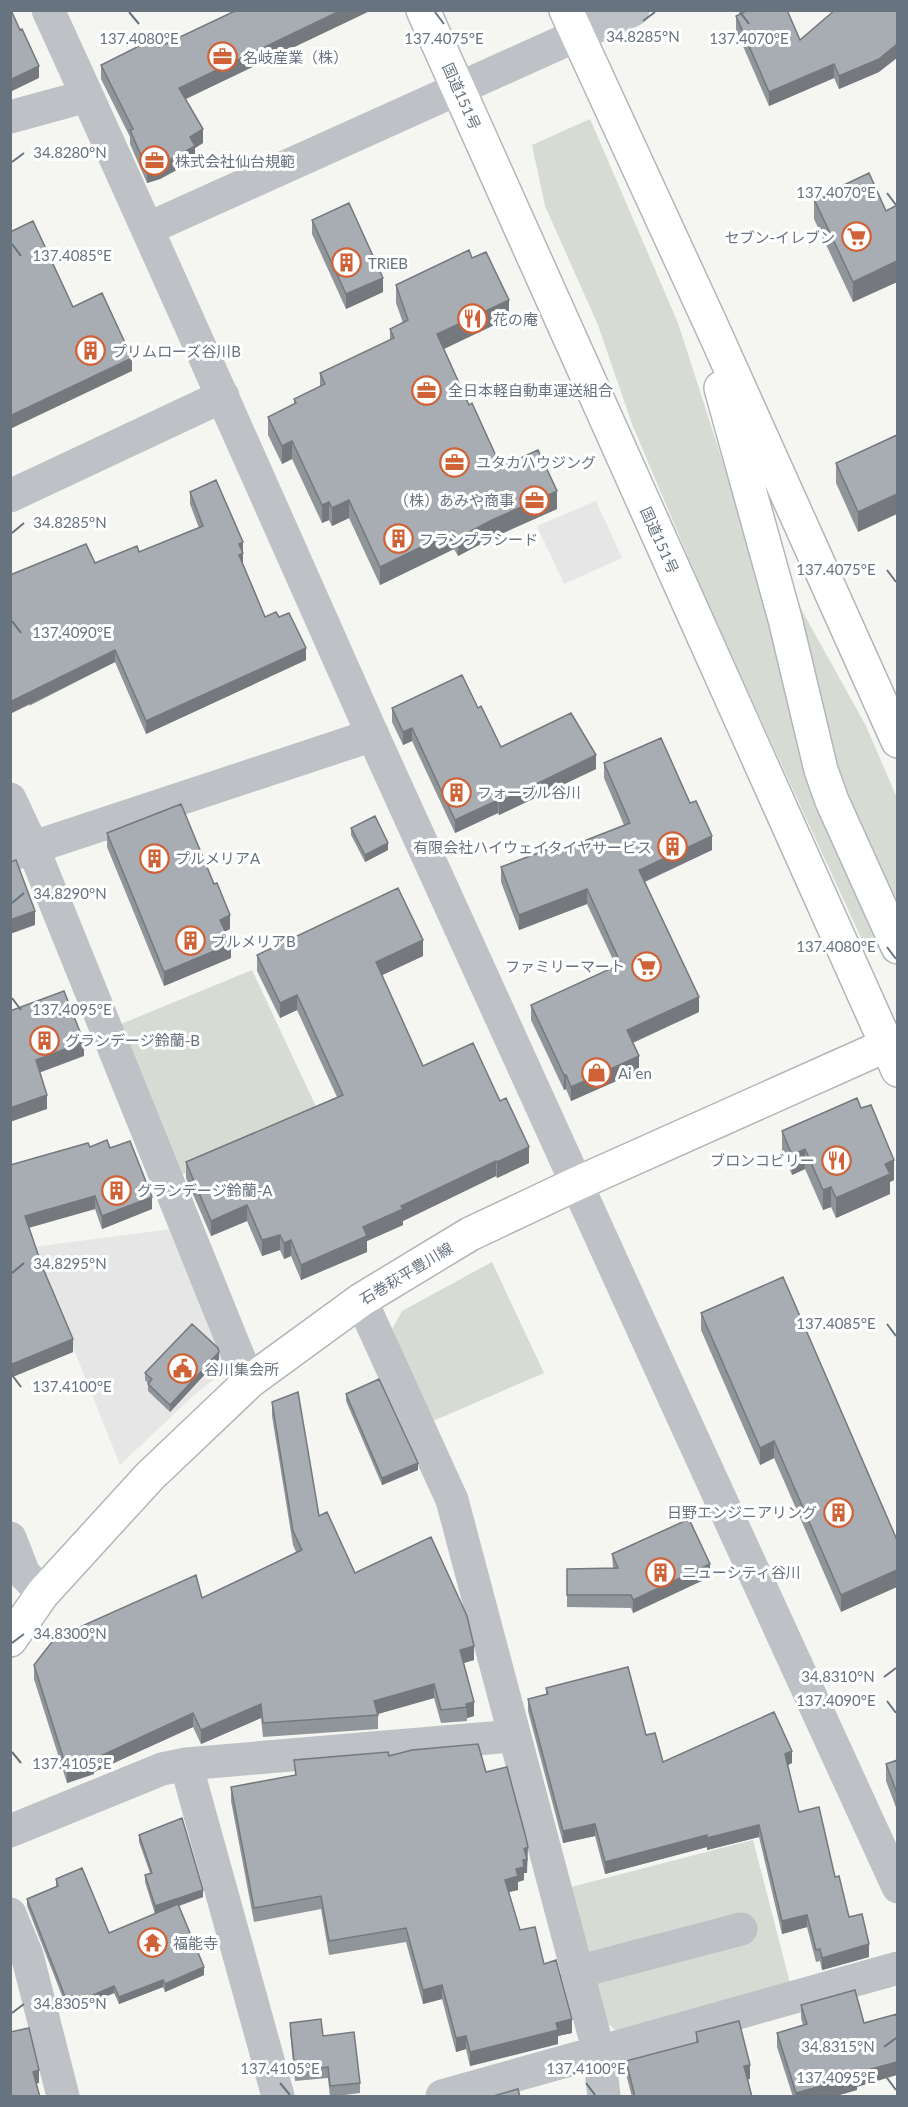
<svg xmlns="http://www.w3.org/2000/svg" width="908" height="2107" viewBox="0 0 908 2107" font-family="Lato,'Noto Sans JP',sans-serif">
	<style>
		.built { fill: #e5e6e5 }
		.green { fill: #d6dbd3 }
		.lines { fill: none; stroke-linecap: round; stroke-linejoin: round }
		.major-casing { stroke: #b2b5b9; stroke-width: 36 }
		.highway-casing { stroke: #b3b6b9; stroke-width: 36 }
		.minor { stroke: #bec1c5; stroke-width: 33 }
		.major { stroke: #fff; stroke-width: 33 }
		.highway { stroke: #fff; stroke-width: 33 }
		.wall { fill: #90959a }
		.shaded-wall { fill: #75797d }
		.building { fill: #a7adb3; stroke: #75797d; stroke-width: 1.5 }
		.ticks { fill: none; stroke: #67737f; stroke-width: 2 }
		.labels { text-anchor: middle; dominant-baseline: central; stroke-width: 6; stroke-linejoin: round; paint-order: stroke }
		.poi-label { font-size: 15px; fill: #67737f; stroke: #fff; text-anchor: start }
		.street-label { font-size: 15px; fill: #67737f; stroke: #fff }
		.ticks-label { font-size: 15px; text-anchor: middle; fill: #67737f; stroke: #fff; stroke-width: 6; stroke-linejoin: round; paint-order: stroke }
	</style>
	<rect width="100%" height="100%" fill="#f5f5f2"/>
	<path class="built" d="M 596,501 L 622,558 L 564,584 L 537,526 Z
		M 172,1229 L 224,1357 L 218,1376 L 193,1396 L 120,1465 L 33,1247 Z"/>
	<path class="green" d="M 590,119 L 678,323 L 752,553 L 814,795 L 878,948 L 868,953 L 710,609 L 632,424 L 598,325 L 545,206 L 532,145 Z
		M 800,607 L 866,726 L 897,798 L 897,923 L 833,765 L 793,610 Z
		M 252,970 L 320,1115 L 181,1175 L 121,1024 Z
		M 492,1262 L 544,1373 L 433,1421 L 392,1329 L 402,1311 Z
		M 753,1840 L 790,1983 L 619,2033 L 607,2023 L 571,1887 Z"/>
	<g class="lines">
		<defs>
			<path id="major" d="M 10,1640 L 43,1593 L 150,1476 L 250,1381 L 361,1300 L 470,1234 L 576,1184 L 898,1040"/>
			<path id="highway" d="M 423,10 L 898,1070
				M 566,10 L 712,327 L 898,741
				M 721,388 L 785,619 L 821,770 L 832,801 L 898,947"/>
		</defs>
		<use href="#major" class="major-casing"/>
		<use href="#highway" class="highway-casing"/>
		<path class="minor" d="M 48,10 C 159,252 266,495 374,738 C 547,1122 723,1504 898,1887
			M 10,117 L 87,96
			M 147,229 L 633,10
			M 10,496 L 223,396
			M 10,799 L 33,848 L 239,1358 L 250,1381
			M 10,855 L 373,735
			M 361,1300 L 452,1500 L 599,2053 L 604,2096
			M 10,1538 L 24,1574 L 43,1593
			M 186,1764 L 278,2096
			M 10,1831 L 162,1769 L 186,1764 L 513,1736
			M 10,1914 L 27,1955 L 63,2096
			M 577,1972 L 741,1929
			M 442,2096 L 898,1968"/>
		<use href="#major" class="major"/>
		<use href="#highway" class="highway"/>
	</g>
	<path class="wall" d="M 370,10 L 186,99 L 203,143 L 195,148 L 195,160 L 160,179 L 147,183 L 130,144 L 130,137 L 101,79 L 101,65 L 159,47 Z
		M 736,16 L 800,40 L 879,72 L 839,89 L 834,78 L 769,106 L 736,30 Z
		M 814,199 L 886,211 L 897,205 L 897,282 L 853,302 L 814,219 Z
		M 312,220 L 383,292 L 346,309 L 312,234 Z
		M 472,258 L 509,318 L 444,349 L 469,405 L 501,467 L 557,509 L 492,538 L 458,556 L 454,549 L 380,585 L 349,518 L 332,526 L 329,520 L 322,523 L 292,459 L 282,464 L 268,435 L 268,417 L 294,404 L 294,399 L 320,387 L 320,373 L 390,340 L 390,329 L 403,323 L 396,303 L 396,285 Z
		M 897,435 L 858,532 L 836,483 L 836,463 Z
		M 190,492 L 243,552 L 243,565 L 265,617 L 279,617 L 306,660 L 146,734 L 115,662 L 29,706 L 95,563 L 139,552 L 199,528 L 190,504 Z
		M 392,708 L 478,708 L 501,747 L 596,769 L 499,815 L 498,813 L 455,833 L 412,741 L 403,745 L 392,722 Z
		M 604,763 L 690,803 L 712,850 L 645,882 L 699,1012 L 633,1043 L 639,1071 L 571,1101 L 566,1089 L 564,1090 L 531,1020 L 531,1005 L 616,966 L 587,904 L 519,930 L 501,882 L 501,867 L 561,850 L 624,825 L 604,778 Z
		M 351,828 L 388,850 L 365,862 L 351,835 Z
		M 107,833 L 230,929 L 225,931 L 231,958 L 164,986 L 107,847 Z
		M 257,955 L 423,956 L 382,975 L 423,1066 L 500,1101 L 529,1163 L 497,1178 L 496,1176 L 403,1221 L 403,1225 L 367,1241 L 367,1252 L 301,1280 L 291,1256 L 284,1259 L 280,1250 L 262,1256 L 247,1221 L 211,1236 L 186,1178 L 186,1162 L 337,1097 L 297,1010 L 280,1018 L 257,971 Z
		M 782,1131 L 894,1180 L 890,1182 L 890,1194 L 836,1218 L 831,1207 L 823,1210 L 805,1169 L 792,1175 L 782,1151 Z
		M 90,1147 L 110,1148 L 152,1209 L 102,1229 L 95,1209 L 29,1227 L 42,1266 L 73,1352 L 10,1378 L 10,1165 Z
		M 701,1313 L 897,1540 L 841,1612 L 774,1458 L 760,1465 L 701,1330 Z
		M 219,1359 L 170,1412 L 148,1391 L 148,1383 L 145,1380 L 145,1373 Z
		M 346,1394 L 418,1470 L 382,1485 L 346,1401 Z
		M 272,1402 L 319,1516 L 355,1573 L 474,1660 L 464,1663 L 474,1716 L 467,1718 L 467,1721 L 441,1723 L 434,1698 L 378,1714 L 378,1729 L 263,1737 L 261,1718 L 201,1744 L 193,1727 L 94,1772 L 94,1774 L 67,1783 L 34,1679 L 34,1665 L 202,1598 L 296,1552 L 293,1545 L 272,1416 Z
		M 612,1554 L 710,1577 L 633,1613 L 631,1608 L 567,1607 L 567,1569 L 613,1568 Z
		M 546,1688 L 646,1735 L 663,1762 L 792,1763 L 788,1765 L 799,1812 L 835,1877 L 849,1917 L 869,1957 L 822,1970 L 820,1961 L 816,1962 L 807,1927 L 782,1934 L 759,1837 L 707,1850 L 707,1847 L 605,1874 L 595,1836 L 563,1843 L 528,1711 L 528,1699 L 546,1694 Z
		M 389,1756 L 486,1772 L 528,1861 L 527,1861 L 527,1873 L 524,1873 L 524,1880 L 518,1882 L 518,1890 L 509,1892 L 520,1930 L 544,1964 L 572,2033 L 558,2036 L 558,2044 L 470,2066 L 466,2049 L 456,2052 L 442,1999 L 423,2004 L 406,1942 L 329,1955 L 321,1909 L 254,1922 L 231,1801 L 231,1787 L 295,1775 L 294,1760 Z
		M 897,1760 L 897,1810 L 886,1781 L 886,1764 Z
		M 139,1835 L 203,1897 L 179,1906 L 204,1975 L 165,1992 L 163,1987 L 119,2004 L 114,1993 L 75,2010 L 72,2003 L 66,2006 L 27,1906 L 27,1899 L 56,1887 L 56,1879 L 109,1933 L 155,1914 L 145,1882 L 145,1875 L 150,1873 L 139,1842 Z
		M 801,2005 L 857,2087 L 857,2090 L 832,2097 L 793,2097 L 777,2047 L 777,2033 L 803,2025 L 801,2018 Z
		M 290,2023 L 323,2036 L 360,2083 L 360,2093 L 330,2097 L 328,2078 L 295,2081 L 290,2033 Z
		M 696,2032 L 750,2079 L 748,2079 L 752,2097 L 632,2097 L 626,2074 L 626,2061 L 696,2043 Z"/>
	<path class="shaded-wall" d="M 342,10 L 370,11 L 179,102 L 179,88 Z
		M 897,44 L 897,58 L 879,72 L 839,89 L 839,76 Z
		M 834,64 L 834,78 L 769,106 L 769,92 Z
		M 39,66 L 39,78 L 10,92 L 10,80 Z
		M 203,129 L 203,143 L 195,148 L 195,160 L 160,179 L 147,183 L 147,169 L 190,137 Z
		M 897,261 L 897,282 L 853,302 L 853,282 Z
		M 383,278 L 383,292 L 346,309 L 346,294 Z
		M 509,300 L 509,318 L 437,352 L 437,334 Z
		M 132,358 L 132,371 L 10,429 L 10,416 Z
		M 292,441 L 292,459 L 282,464 L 282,446 Z
		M 557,491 L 557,509 L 492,538 L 458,556 L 458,538 L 492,520 Z
		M 897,494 L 897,514 L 858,532 L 858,512 Z
		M 349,500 L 349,518 L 332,526 L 332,508 Z
		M 329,502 L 329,520 L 322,523 L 322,505 Z
		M 454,531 L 454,549 L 380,585 L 380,567 Z
		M 243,542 L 243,566 L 239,568 L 239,544 Z
		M 306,648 L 306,660 L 146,734 L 146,721 Z
		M 115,650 L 115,662 L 10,714 L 10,702 Z
		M 412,728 L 412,741 L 403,745 L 403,732 Z
		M 596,755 L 596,769 L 499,815 L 499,802 Z
		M 498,800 L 498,813 L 455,833 L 455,820 Z
		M 712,836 L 712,850 L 639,884 L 639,870 Z
		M 388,843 L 388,850 L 365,862 L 365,855 Z
		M 587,889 L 587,904 L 519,930 L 519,915 Z
		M 35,911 L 35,925 L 10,934 L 10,920 Z
		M 230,915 L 230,929 L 220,934 L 220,920 Z
		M 423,940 L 423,956 L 376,978 L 376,962 Z
		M 231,944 L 231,958 L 164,986 L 164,972 Z
		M 297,995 L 297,1010 L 280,1018 L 280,1003 Z
		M 699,997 L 699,1012 L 627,1045 L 627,1030 Z
		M 84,1042 L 84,1056 L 36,1074 L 36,1060 Z
		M 639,1056 L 639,1071 L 571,1101 L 571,1087 Z
		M 564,1075 L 566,1075 L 566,1089 L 564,1090 Z
		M 47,1095 L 47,1109 L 10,1122 L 10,1108 Z
		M 529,1147 L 529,1163 L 497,1178 L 497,1162 Z
		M 805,1149 L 805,1169 L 792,1175 L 792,1155 Z
		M 894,1160 L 894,1180 L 890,1182 L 890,1194 L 836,1218 L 836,1198 L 885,1164 Z
		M 496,1161 L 496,1176 L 403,1221 L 403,1225 L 367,1241 L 367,1252 L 301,1280 L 301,1265 L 363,1227 L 401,1206 Z
		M 831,1187 L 831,1207 L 823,1210 L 823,1190 Z
		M 95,1196 L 95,1209 L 25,1229 L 25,1216 Z
		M 152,1197 L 152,1209 L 102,1229 L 102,1216 Z
		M 247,1205 L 247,1221 L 211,1236 L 211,1221 Z
		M 280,1235 L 280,1250 L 262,1256 L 262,1240 Z
		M 291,1240 L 291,1256 L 284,1259 L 284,1243 Z
		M 73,1339 L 73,1352 L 10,1378 L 10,1365 Z
		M 219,1352 L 219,1359 L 170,1412 L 170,1405 Z
		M 774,1441 L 774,1458 L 760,1465 L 760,1448 Z
		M 418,1463 L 418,1470 L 382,1485 L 382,1478 Z
		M 710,1564 L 710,1577 L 633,1613 L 633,1600 Z
		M 897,1570 L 897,1587 L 841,1612 L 841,1595 Z
		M 474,1646 L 474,1660 L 460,1664 L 460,1650 Z
		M 434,1684 L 434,1698 L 374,1715 L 374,1701 Z
		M 474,1702 L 474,1716 L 467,1718 L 466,1704 Z
		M 261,1704 L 261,1718 L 201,1744 L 201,1730 Z
		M 193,1713 L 193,1727 L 94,1772 L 94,1774 L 67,1783 L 67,1770 L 94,1759 Z
		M 792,1751 L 792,1763 L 785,1766 L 785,1754 Z
		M 595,1824 L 595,1836 L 563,1843 L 563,1831 Z
		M 759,1825 L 759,1837 L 707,1850 L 707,1838 Z
		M 707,1835 L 707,1847 L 605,1874 L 605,1862 Z
		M 528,1847 L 527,1873 L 524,1873 L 524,1880 L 518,1882 L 518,1890 L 505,1893 L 505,1880 L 516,1869 L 524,1849 Z
		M 203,1890 L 203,1897 L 155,1914 L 155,1906 Z
		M 807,1915 L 807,1927 L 782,1934 L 782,1921 Z
		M 869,1944 L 869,1957 L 822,1970 L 822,1958 Z
		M 204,1967 L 204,1975 L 165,1992 L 165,1984 Z
		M 163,1980 L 163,1987 L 119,2004 L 119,1997 Z
		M 442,1985 L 442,1999 L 423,2004 L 423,1990 Z
		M 114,1986 L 114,1993 L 75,2010 L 75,2003 Z
		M 72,1996 L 72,2003 L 66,2006 L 66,1999 Z
		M 572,2019 L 572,2033 L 558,2036 L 558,2044 L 470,2066 L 470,2052 L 556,2023 Z
		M 466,2036 L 466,2049 L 456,2052 L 456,2038 Z
		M 897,2062 L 897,2075 L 857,2087 L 857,2090 L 832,2097 L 796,2097 L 796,2093 L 856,2073 Z
		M 750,2065 L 750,2079 L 744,2080 L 744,2066 Z
		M 39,2070 L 39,2083 L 33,2084 L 33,2072 Z"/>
	<path class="building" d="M 10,10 L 11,10 L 20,30 L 22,29 L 39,66 L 10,80 Z
		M 237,10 L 342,10 L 179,88 L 203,129 L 190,137 L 195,146 L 160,165 L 147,169 L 130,130 L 133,129 L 101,65 L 155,38 L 159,47 Z
		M 748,10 L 787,10 L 800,40 L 835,10 L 897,10 L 897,44 L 879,59 L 839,76 L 834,64 L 769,92 L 736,16 Z
		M 869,173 L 886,211 L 897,205 L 897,261 L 853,282 L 814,199 Z
		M 349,203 L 383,278 L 346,294 L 312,220 Z
		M 33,221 L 73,307 L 102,293 L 132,358 L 10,416 L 10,232 Z
		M 469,250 L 472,258 L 486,252 L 509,300 L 437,334 L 469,405 L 472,403 L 501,467 L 538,450 L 557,491 L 492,520 L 458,538 L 454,531 L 380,567 L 349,500 L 332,508 L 329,502 L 322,505 L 292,441 L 282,446 L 268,417 L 296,403 L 294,399 L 325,384 L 320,373 L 394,338 L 390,329 L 408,320 L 396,285 Z
		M 897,435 L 897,494 L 858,512 L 836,463 Z
		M 216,480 L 243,542 L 239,544 L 243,553 L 239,555 L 265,617 L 276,612 L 279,617 L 289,613 L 306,648 L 146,721 L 115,650 L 10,702 L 10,575 L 86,544 L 95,563 L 137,546 L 139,552 L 203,526 L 190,492 Z
		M 462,675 L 478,708 L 481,706 L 501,747 L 571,713 L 596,755 L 499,802 L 498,800 L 455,820 L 412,728 L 403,732 L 392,708 Z
		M 661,738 L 690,803 L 696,801 L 712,836 L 639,870 L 699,997 L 627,1030 L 639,1056 L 571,1087 L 566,1075 L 564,1075 L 531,1005 L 621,964 L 587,889 L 519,915 L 501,867 L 559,845 L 561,850 L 630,823 L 604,763 Z
		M 181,804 L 214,884 L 217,883 L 230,915 L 220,920 L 231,944 L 164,972 L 107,833 Z
		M 375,816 L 388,843 L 365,855 L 351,828 Z
		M 16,860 L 35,911 L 10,920 L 10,862 Z
		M 398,888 L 423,940 L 376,962 L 423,1066 L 473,1043 L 500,1101 L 506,1098 L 529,1147 L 497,1162 L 496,1161 L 401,1206 L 403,1209 L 363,1227 L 367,1236 L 301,1265 L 291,1240 L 284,1243 L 280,1235 L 262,1240 L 247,1205 L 211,1221 L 186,1162 L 343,1095 L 297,995 L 280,1003 L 257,955 Z
		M 64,991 L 84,1042 L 36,1060 L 47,1095 L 10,1108 L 10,1011 Z
		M 857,1098 L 861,1108 L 871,1105 L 894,1160 L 885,1164 L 890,1174 L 836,1198 L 831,1187 L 823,1190 L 805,1149 L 792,1155 L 782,1131 Z
		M 107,1140 L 110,1148 L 130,1141 L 152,1197 L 102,1216 L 95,1196 L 25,1216 L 42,1266 L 73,1339 L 10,1365 L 10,1165 L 88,1143 L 90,1147 Z
		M 783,1277 L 897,1540 L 897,1570 L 841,1595 L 774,1441 L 760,1448 L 701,1313 Z
		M 192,1324 L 218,1348 L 219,1352 L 170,1405 L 148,1384 L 152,1379 L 145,1373 Z
		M 379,1379 L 418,1463 L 382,1478 L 346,1394 Z
		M 298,1392 L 319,1516 L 327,1512 L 355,1573 L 431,1537 L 467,1616 L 474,1646 L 460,1650 L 474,1702 L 466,1704 L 467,1707 L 441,1710 L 434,1684 L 374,1701 L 378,1715 L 263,1723 L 261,1704 L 201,1730 L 193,1713 L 94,1759 L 94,1760 L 67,1770 L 34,1665 L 55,1638 L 196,1575 L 202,1598 L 302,1550 L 293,1531 L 272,1402 Z
		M 689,1519 L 710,1564 L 633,1600 L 631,1595 L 567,1595 L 567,1569 L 618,1568 L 612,1554 Z
		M 628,1667 L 646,1735 L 655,1733 L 663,1762 L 774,1712 L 792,1751 L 785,1754 L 799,1812 L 819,1807 L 835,1877 L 839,1876 L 849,1917 L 862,1914 L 869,1944 L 822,1958 L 820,1949 L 816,1950 L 807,1915 L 782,1921 L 759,1825 L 707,1838 L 707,1835 L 605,1862 L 595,1824 L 563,1831 L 528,1699 L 548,1694 L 546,1688 Z
		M 478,1744 L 486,1772 L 507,1767 L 526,1838 L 528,1847 L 524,1849 L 527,1859 L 523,1860 L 524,1867 L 516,1869 L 518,1876 L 505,1880 L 520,1930 L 535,1927 L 544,1964 L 556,1960 L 572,2019 L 556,2023 L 558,2030 L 470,2052 L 466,2036 L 456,2038 L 442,1985 L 423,1990 L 406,1928 L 329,1941 L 321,1896 L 254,1908 L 231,1787 L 296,1775 L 294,1760 L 388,1752 L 389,1756 L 412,1750 Z
		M 897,1760 L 897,1793 L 886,1764 Z
		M 182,1818 L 203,1890 L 155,1906 L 145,1875 L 152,1873 L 139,1835 Z
		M 82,1868 L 109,1933 L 178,1904 L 204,1967 L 165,1984 L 163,1980 L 119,1997 L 114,1986 L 75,2003 L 72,1996 L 66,1999 L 27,1899 L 58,1886 L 56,1879 Z
		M 855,1990 L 864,2023 L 897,2014 L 897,2062 L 856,2073 L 857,2076 L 796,2093 L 777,2033 L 807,2024 L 801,2005 Z
		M 321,2019 L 323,2036 L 354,2032 L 360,2083 L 330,2086 L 328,2067 L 295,2071 L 290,2023 Z
		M 739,2021 L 750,2065 L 744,2066 L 752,2097 L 635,2097 L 626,2061 L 698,2042 L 696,2032 Z
		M 29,2028 L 39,2070 L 33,2072 L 40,2097 L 10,2097 L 10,2032 Z
		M 518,2089 L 520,2097 L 490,2097 Z"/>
	<path class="ticks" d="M 129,12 L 139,24M 435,12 L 444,24M 740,12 L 749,24M 643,21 L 655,12M 12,162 L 24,153M 887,193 L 896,205M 12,244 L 21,256M 12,533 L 24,523M 887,570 L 896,582M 12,621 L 21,633M 12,903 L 24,893M 887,947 L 896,959M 12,998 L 21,1010M 12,1273 L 24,1263M 887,1324 L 896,1336M 12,1375 L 21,1387M 12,1643 L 24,1634M 884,1677 L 896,1668M 887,1701 L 896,1713M 12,1752 L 21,1763M 12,2013 L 24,2004M 884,2047 L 896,2038M 887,2078 L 896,2090M 280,2083 L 290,2095M 586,2083 L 595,2095"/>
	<defs>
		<symbol id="office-ring" viewBox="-11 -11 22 22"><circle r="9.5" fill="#fff" stroke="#cf6337" stroke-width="1.5"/><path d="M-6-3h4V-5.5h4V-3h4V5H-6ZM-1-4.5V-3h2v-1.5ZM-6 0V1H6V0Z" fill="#cf6337"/></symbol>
		<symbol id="supermarket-ring" viewBox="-11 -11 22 22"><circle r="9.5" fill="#fff" stroke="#cf6337" stroke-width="1.5"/><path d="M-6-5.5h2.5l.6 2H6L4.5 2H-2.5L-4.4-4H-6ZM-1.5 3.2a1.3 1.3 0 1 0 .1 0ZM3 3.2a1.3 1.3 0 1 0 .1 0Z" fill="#cf6337"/></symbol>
		<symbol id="building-ring" viewBox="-11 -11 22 22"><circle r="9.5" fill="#fff" stroke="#cf6337" stroke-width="1.5"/><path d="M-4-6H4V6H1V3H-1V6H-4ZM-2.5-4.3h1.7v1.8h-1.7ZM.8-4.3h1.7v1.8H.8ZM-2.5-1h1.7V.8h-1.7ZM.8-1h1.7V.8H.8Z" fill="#cf6337"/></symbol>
		<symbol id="restaurant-ring" viewBox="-11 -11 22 22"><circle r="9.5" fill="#fff" stroke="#cf6337" stroke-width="1.5"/><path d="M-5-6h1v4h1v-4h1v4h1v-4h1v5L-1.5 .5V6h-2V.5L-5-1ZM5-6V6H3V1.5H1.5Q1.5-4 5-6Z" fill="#cf6337"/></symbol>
		<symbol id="shop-ring" viewBox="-11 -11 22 22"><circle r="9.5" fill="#fff" stroke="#cf6337" stroke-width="1.5"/><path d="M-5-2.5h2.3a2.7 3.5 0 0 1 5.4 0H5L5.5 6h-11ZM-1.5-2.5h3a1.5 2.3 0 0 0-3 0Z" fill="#cf6337"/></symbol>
		<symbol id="civic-ring" viewBox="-11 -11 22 22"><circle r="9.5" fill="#fff" stroke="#cf6337" stroke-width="1.5"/><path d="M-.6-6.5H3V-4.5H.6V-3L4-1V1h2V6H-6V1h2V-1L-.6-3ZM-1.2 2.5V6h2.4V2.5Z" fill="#cf6337"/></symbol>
		<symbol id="temple-ring" viewBox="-11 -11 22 22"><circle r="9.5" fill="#fff" stroke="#cf6337" stroke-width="1.5"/><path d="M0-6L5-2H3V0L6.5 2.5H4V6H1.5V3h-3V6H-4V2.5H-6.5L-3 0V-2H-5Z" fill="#cf6337"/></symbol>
	</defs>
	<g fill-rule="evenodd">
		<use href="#office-ring" x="206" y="40" width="33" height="33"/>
		<use href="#office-ring" x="138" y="144" width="33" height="33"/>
		<use href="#supermarket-ring" x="840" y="220" width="33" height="33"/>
		<use href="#building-ring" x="330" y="246" width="33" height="33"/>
		<use href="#restaurant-ring" x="456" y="302" width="33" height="33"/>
		<use href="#building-ring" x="74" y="334" width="33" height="33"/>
		<use href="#office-ring" x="410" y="374" width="33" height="33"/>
		<use href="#office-ring" x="438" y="446" width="33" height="33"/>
		<use href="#office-ring" x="518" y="484" width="33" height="33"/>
		<use href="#building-ring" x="382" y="522" width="33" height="33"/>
		<use href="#building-ring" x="440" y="776" width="33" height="33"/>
		<use href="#building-ring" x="656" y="830" width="33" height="33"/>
		<use href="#building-ring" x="138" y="842" width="33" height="33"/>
		<use href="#building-ring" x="174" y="924" width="33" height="33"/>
		<use href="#supermarket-ring" x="630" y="950" width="33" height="33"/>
		<use href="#building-ring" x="28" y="1024" width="33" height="33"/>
		<use href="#shop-ring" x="580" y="1056" width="33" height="33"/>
		<use href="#restaurant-ring" x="820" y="1144" width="33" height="33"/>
		<use href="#building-ring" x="100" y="1174" width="33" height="33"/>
		<use href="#civic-ring" x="166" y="1352" width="33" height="33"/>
		<use href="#building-ring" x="822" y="1496" width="33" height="33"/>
		<use href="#building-ring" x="644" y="1556" width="33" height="33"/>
		<use href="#temple-ring" x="136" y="1926" width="33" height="33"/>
	</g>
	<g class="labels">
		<g class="poi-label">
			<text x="243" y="57">名岐産業（株）</text>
			<text x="175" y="161">株式会社仙台規範</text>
			<text x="835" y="237" text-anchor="end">セブン-イレブン</text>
			<text x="368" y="263">TRiEB</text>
			<text x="493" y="319">花の庵</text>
			<text x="112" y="351">プリムローズ谷川B</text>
			<text x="448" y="390">全日本軽自動車運送組合</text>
			<text x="476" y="462">ユタカハウジング</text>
			<text x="514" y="500" text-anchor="end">（株）あみや商事</text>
			<text x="419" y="539">フランプラシード</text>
			<text x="477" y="792">フォーブル谷川</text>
			<text x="652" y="847" text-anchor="end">有限会社ハイウェイタイヤサービス</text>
			<text x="175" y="858">プルメリアA</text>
			<text x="211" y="941">プルメリアB</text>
			<text x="625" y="966" text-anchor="end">ファミリーマート</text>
			<text x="65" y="1040">グランデージ鈴蘭-B</text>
			<text x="618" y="1073">Ai en</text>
			<text x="815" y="1160" text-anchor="end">ブロンコビリー</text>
			<text x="137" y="1190">グランデージ鈴蘭-A</text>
			<text x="204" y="1369">谷川集会所</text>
			<text x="817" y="1512" text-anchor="end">日野エンジニアリング</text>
			<text x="682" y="1572">ニューシティ谷川</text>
			<text x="173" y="1943">福能寺</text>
		</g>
		<g class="street-label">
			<text transform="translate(462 96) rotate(66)">国道151号</text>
			<text transform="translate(660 540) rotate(66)">国道151号</text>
			<text transform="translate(406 1273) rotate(-31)">石巻萩平豊川線</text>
		</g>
	</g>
	<g class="ticks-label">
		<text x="643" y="42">34.8285°N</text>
		<text x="139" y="44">137.4080°E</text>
		<text x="444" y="44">137.4075°E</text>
		<text x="749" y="44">137.4070°E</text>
		<text x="70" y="158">34.8280°N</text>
		<text x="836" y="198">137.4070°E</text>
		<text x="72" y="261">137.4085°E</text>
		<text x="70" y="528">34.8285°N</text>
		<text x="836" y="575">137.4075°E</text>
		<text x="72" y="638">137.4090°E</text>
		<text x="70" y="899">34.8290°N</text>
		<text x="836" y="952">137.4080°E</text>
		<text x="72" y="1015">137.4095°E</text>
		<text x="70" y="1269">34.8295°N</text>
		<text x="836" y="1329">137.4085°E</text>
		<text x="72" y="1392">137.4100°E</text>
		<text x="70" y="1639">34.8300°N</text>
		<text x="838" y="1682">34.8310°N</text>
		<text x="836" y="1706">137.4090°E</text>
		<text x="72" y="1769">137.4105°E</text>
		<text x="70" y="2009">34.8305°N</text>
		<text x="838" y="2052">34.8315°N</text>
		<text x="280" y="2074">137.4105°E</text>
		<text x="586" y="2074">137.4100°E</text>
		<text x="836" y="2083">137.4095°E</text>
	</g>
	<rect width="908" height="2107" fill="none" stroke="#67737f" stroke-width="24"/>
</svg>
